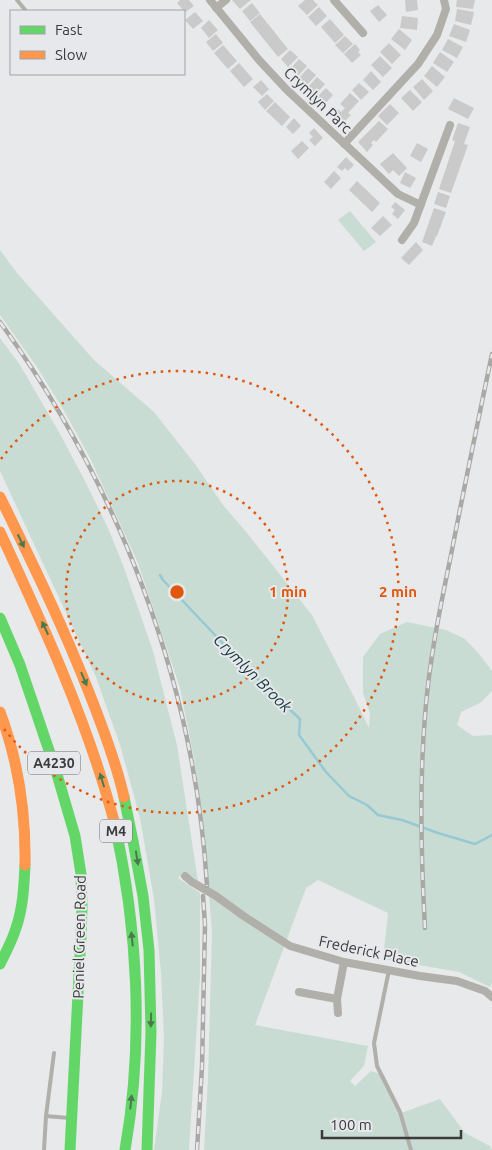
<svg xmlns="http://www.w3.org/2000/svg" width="492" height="1150" viewBox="0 0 492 1150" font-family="Ubuntu,sans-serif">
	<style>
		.green { fill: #c9dcd3 }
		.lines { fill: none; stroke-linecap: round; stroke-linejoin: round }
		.stream { stroke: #96c9d3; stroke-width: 2.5 }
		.building { fill: #cacaca }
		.lane { stroke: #b1afaa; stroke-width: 4 }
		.street { stroke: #b1afaa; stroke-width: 8 }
		.fast { stroke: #63d668; stroke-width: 11 }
		.slow { stroke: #ff974d; stroke-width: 11 }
		.rail-casing { stroke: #a9a8a5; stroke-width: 4.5 }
		.rail { stroke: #e7e8eb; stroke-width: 2.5; stroke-dasharray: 8; stroke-linecap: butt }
		.oneway { fill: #4b794e }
		.ring { fill: none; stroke: #df580e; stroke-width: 2.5; stroke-dasharray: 2.5 5 }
		.labels { text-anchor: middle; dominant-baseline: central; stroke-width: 4; stroke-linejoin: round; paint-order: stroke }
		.shield { fill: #e7e8eb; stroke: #6f6f70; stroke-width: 1 }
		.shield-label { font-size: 14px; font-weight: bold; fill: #3b3b3c }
		.street-label { font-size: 15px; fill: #3b3b3c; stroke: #e7e8eb }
		.water-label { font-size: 16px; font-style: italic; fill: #15383f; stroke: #e7e8eb }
		.centre { fill: #df580e; stroke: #e7e8eb; stroke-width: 2.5 }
		.ring-label { font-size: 15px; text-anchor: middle; font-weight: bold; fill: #df580e; stroke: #e7e8eb; stroke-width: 4; stroke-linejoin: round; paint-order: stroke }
	</style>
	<rect width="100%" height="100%" fill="#e8e9ea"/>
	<path class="green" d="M 350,211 L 376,242 L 364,251 L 338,220 Z
		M 0,250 L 17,273 L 94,360 L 154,412 L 195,464 L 223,505 L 247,533 L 312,615 L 354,697 L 369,728 L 370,713 L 363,693 L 363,657 L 380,634 L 407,622 L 446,630 L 465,639 L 480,655 L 492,671 L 492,691 L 480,703 L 461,712 L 457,725 L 473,736 L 492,735 L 492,983 L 490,987 L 459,972 L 383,959 L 388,913 L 318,880 L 306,888 L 255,1025 L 368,1046 L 364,1066 L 350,1081 L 355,1086 L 371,1071 L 384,1075 L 401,1113 L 440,1099 L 465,1133 L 490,1146 L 492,1150 L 204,1150 L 208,1078 L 212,933 L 204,828 L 194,758 L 180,688 L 160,628 L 138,563 L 90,458 L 63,409 L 37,367 L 0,315 Z
		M 0,338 L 20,365 L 59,432 L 86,483 L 108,528 L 123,565 L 153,651 L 177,745 L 198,881 L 185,871 L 178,878 L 200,893 L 200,977 L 189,1150 L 154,1150 L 162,1092 L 164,1037 L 161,973 L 154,899 L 140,818 L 121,748 L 96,677 L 0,471 Z"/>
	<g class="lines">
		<path class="stream" d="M 160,575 L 163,580 L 248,670 L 300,719 L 299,735 L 326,772 L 349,796 L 367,805 L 378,815 L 402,820 L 438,833 L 475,844 L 492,835"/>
	</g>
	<path class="building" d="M 180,0 L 189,0 L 194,6 L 184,13 L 184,11 L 177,3 Z
		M 232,0 L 251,0 L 240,9 Z
		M 305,0 L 313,0 L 318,5 L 307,15 L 298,6 Z
		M 405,0 L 417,0 L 418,10 L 406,12 Z
		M 457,0 L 475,0 L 473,9 L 456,7 Z
		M 252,3 L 260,13 L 250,21 L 242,11 Z
		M 378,5 L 387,15 L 379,22 L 370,11 Z
		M 319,7 L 327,16 L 316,26 L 308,17 Z
		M 457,9 L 474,12 L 471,25 L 455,21 Z
		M 195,12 L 203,21 L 193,29 L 185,20 Z
		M 260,14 L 288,49 L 278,57 L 250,22 Z
		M 402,16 L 418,18 L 417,30 L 400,28 Z
		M 330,19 L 344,35 L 335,43 L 321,27 Z
		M 209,20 L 218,30 L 209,38 L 201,28 Z
		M 454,24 L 470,30 L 466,42 L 449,36 Z
		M 399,29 L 412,40 L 405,50 L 391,39 Z
		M 216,34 L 223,43 L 213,51 L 206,42 Z
		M 345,36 L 353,44 L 343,53 L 335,45 Z
		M 448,39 L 463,47 L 457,58 L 442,50 Z
		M 389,43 L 401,55 L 392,64 L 380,52 Z
		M 355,44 L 360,50 L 358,52 L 361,55 L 352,63 L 344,54 Z
		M 223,45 L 237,61 L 228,69 L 214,53 Z
		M 290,50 L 298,57 L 288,67 L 281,59 Z
		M 440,52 L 454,62 L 447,72 L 433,63 Z
		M 380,56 L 392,68 L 383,77 L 371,65 Z
		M 299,59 L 307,66 L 298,76 L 290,69 Z
		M 239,63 L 253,79 L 244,87 L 230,71 Z
		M 432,66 L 445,77 L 437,87 L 424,76 Z
		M 308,68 L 316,75 L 307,85 L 299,78 Z
		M 371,71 L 381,82 L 373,90 L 363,80 Z
		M 317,77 L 325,84 L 316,94 L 308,87 Z
		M 422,79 L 433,91 L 424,100 L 413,87 Z
		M 261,80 L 269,89 L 262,96 L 253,87 Z
		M 359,83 L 369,92 L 361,100 L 352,90 Z
		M 326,88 L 333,95 L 324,105 L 317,97 Z
		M 410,90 L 422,102 L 413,111 L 401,98 Z
		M 350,93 L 359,101 L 348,113 L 351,115 L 342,124 L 332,116 L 338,109 L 341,112 L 345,108 L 340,104 Z
		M 267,94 L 274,101 L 265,110 L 258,102 Z
		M 454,98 L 474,108 L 468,119 L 448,109 Z
		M 275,102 L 290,117 L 282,126 L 266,111 Z
		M 390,104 L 399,113 L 387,125 L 378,116 Z
		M 294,118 L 301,126 L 293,134 L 286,127 Z
		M 379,121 L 388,129 L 376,142 L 374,140 L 371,143 L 373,145 L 367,152 L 358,142 Z
		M 458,123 L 470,127 L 464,144 L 468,145 L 451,193 L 439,189 L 455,141 L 452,140 Z
		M 314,128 L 323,138 L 315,146 L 309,140 L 313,137 L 309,133 Z
		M 302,141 L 309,148 L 298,159 L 291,151 Z
		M 417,143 L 428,149 L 421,162 L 410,156 Z
		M 393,153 L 407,168 L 399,176 L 393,170 L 389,174 L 380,164 Z
		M 346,157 L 354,165 L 348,171 L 345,168 L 342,171 L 337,167 Z
		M 334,171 L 341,178 L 331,189 L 324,182 Z
		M 405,172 L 416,178 L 410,188 L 400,183 Z
		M 357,181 L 380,203 L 372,212 L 349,190 Z
		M 438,192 L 450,196 L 446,208 L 434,204 Z
		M 395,202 L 405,210 L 398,219 L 392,214 L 395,210 L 391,207 Z
		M 434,208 L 446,212 L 437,236 L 436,236 L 432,246 L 422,242 Z
		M 383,216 L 392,225 L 380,236 L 371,228 Z
		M 416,242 L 423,250 L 409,265 L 401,258 Z"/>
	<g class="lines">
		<path class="lane" d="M 17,0 L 26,11
			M 389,970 L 374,1043 L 377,1066 L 400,1112 L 411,1150
			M 46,1116 L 69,1118
			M 44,1150 L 46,1116 L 54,1053"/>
		<path class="street" d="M 210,0 L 259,60 L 286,89 L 398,194 L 421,205
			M 334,0 L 363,33
			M 216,8 L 226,0
			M 344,144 L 418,64 L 437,35 L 446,9 L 444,0
			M 402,240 L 414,223 L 450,125
			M 185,876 L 192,882 L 216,896 L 245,917 L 290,946 L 344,962 L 420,976 L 457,981 L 485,991 L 492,997
			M 299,992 L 337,999
			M 338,1013 L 337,999 L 344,962"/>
		<path class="fast" d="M 0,618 L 20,665 L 56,771 L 75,836 L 81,874 L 82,908 L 81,935 L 70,1150
			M 124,797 L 133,841 L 143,896 L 149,950 L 151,1032 L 147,1150
			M 114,821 C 138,928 144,1042 125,1150
			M 0,964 C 6,952 12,941 16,928 C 23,908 24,886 25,865"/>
		<path class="slow" d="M 0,497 C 32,562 64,628 90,695 C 103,728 116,762 124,797
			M 0,532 C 44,627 87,720 114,821
			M 0,712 C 19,763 26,811 25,865"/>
		<defs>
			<path id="rail" d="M 0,322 C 119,486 195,683 207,886
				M 425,928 C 421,857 419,787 425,716 C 429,661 440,608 451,555 C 464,488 478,421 492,354
				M 197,1150 L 202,1067 L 205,925 L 203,896"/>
		</defs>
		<use href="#rail" class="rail-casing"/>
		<use href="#rail" class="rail"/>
	</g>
	<defs><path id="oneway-solid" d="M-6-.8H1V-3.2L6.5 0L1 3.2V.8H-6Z" transform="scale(1.25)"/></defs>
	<g class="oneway">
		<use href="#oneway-solid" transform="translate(21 541) rotate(64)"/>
		<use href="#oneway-solid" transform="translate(45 628) rotate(-115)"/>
		<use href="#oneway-solid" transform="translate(84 679) rotate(67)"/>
		<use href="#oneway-solid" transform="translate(102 780) rotate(-107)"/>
		<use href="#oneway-solid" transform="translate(137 858) rotate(81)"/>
		<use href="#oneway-solid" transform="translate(132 939) rotate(-96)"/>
		<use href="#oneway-solid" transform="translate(151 1020) rotate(91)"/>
		<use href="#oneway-solid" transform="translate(131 1102) rotate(-84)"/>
	</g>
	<g class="ring">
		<circle cx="177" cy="592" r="111"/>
		<path d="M1 459A221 221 0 1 1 1 725"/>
	</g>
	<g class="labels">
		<g class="shield">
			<rect x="28" y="751.5" width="52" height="23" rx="4"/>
			<rect x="100" y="819.5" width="32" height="23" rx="4"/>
		</g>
		<g class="shield-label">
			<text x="54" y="763">A4230</text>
			<text x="116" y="831">M4</text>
		</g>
		<g class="street-label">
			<text transform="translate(318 100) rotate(44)">Crymlyn Parc</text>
			<text transform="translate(79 937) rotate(-89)">Peniel Green Road</text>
			<text transform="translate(369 951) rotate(12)">Frederick Place</text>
		</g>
		<g class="water-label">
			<text transform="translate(253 673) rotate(45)">Crymlyn Brook</text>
		</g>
	</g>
	<circle cx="177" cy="592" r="8" class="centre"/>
	<g class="ring-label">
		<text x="288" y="597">1 min</text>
		<text x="398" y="597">2 min</text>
	</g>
	<rect x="10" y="10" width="175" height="65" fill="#e7e8eb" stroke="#a2a3a5"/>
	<rect x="20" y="26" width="25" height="8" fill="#63d668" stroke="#a2a3a5"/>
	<text x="55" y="35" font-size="15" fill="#3b3b3c">Fast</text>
	<rect x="20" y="51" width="25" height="8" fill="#ff974d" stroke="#a2a3a5"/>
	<text x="55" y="60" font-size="15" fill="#3b3b3c">Slow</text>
	<path d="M322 1130v8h139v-8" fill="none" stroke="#3b3b3c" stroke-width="2.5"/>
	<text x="330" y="1130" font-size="15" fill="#3b3b3c" stroke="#e7e8eb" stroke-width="4" paint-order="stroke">100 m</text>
</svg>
